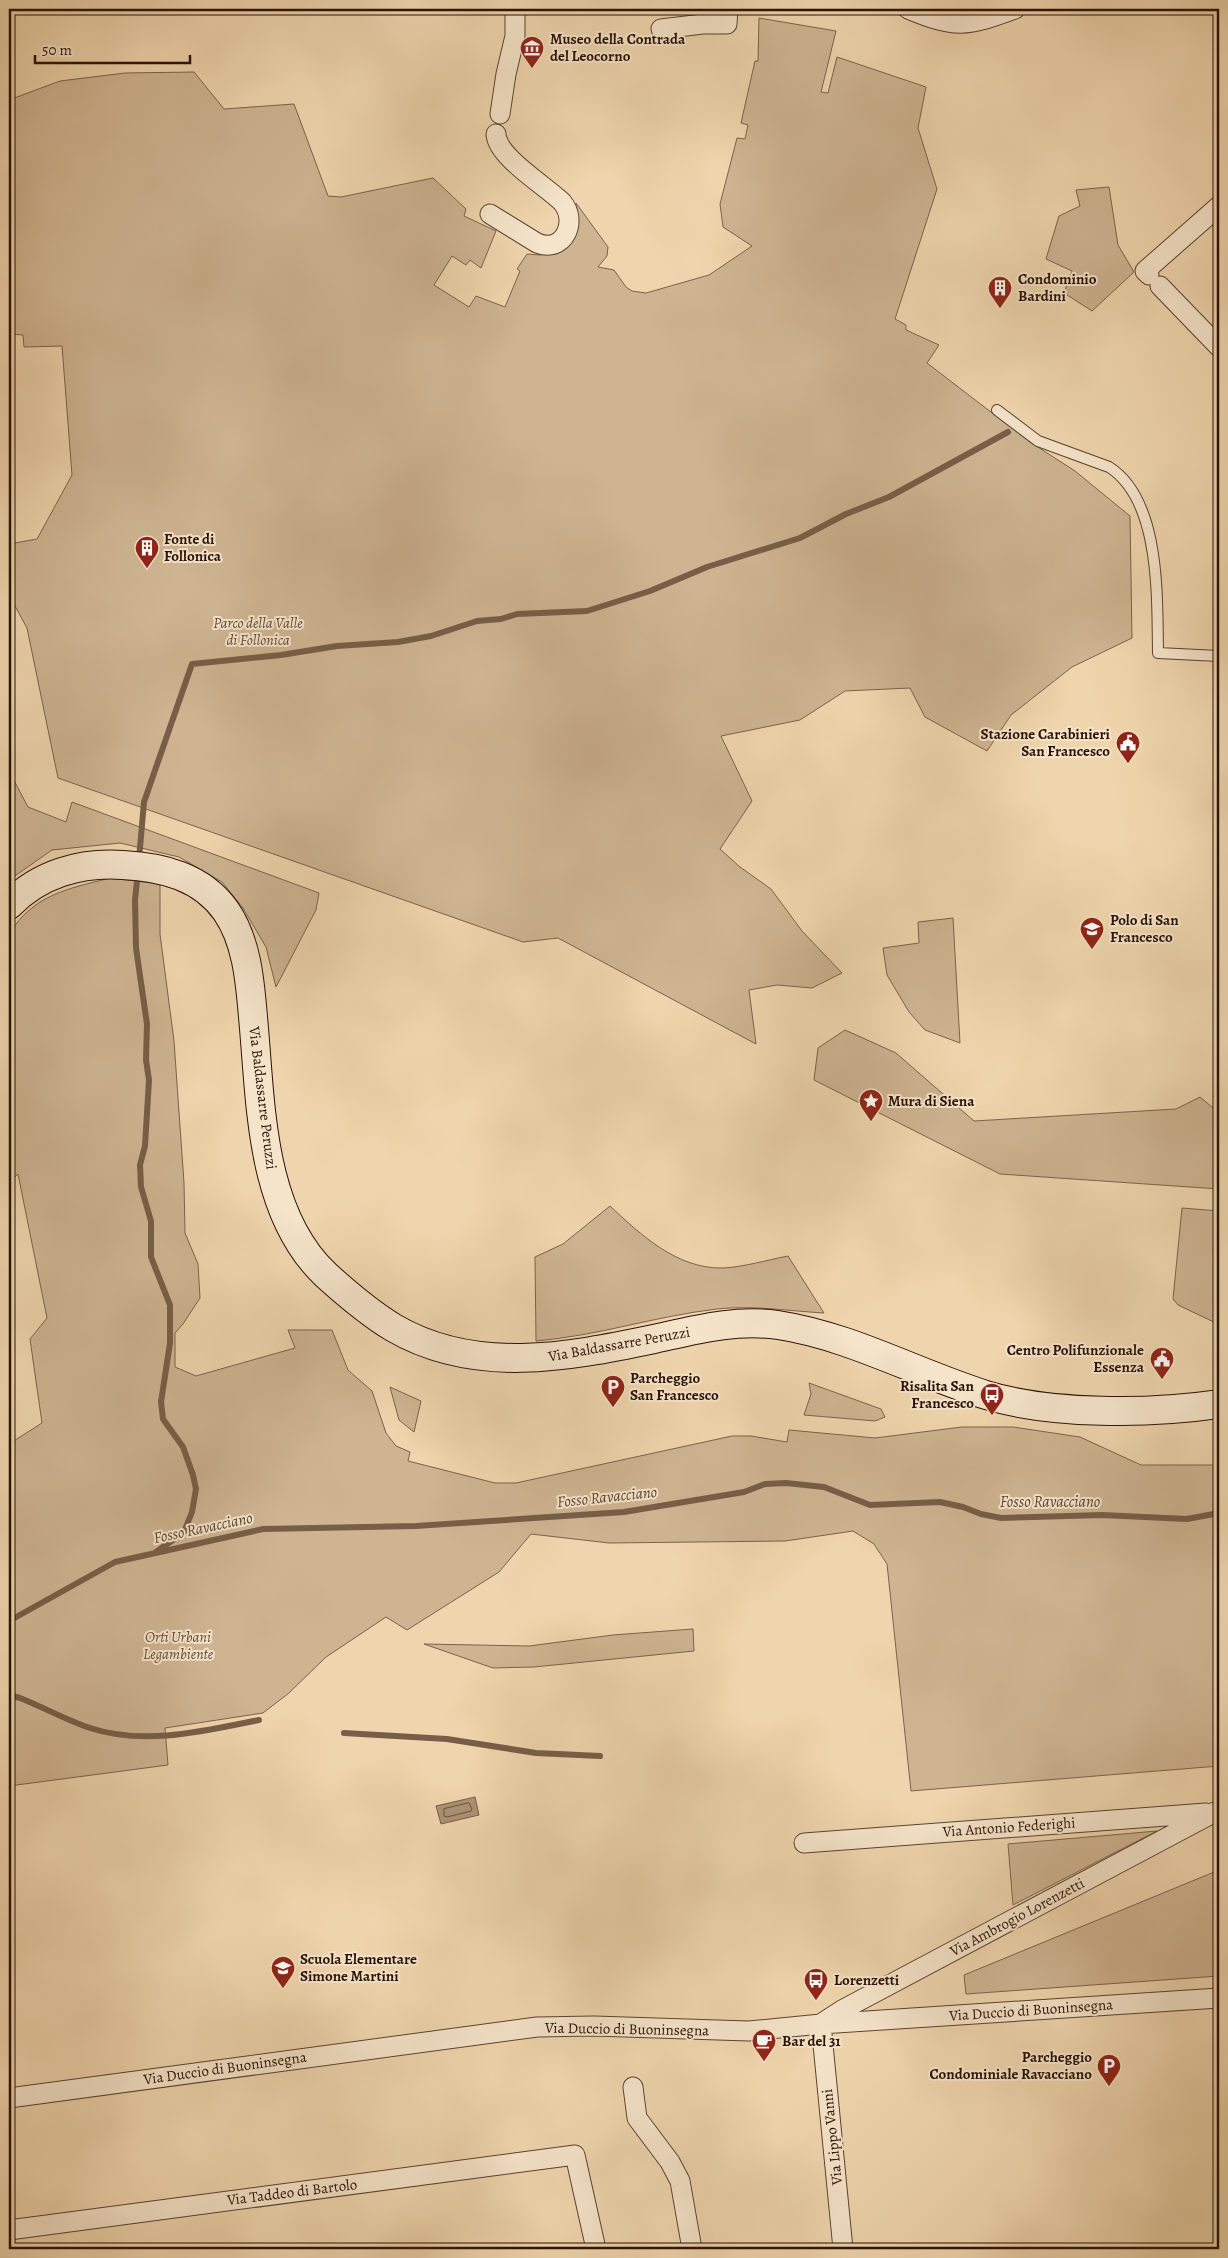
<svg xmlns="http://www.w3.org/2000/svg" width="1228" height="2258" viewBox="0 0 1228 2258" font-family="Alegreya,serif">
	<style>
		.green { fill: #ceb491; stroke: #7c624c }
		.water { fill: #ac9274; stroke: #785e48 }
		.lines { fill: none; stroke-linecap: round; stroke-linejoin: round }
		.shore { stroke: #6b523d; stroke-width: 1 }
		.stream { stroke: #785e48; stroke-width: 6 }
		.lane-casing { stroke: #5b4230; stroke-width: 12 }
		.street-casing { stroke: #5b4230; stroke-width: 21 }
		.secondary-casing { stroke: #2a1106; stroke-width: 30 }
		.lane { stroke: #f5e4ca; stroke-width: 10 }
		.street { stroke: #f5e4ca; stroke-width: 19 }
		.secondary { stroke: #f5e4ca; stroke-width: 28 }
		.labels { text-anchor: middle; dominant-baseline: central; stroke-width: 4; stroke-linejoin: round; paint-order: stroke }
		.poi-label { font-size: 15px; font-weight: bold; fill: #2a1106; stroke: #f5e4ca; text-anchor: start }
		.park-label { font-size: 15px; font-style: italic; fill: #634a37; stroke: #f5e4ca }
		.street-label { font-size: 15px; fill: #2a1106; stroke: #f5e4ca }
		.water-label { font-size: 16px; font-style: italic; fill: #5e4532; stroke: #f5e4ca }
	</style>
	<rect width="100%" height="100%" fill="#efd5ad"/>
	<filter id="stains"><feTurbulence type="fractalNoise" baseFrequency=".004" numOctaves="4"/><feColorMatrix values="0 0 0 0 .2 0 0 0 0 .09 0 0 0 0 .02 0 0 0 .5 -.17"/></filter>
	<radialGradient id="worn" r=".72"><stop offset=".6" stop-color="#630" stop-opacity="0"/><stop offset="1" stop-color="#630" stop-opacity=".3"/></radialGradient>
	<path class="green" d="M 759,18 L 836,31 L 821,92 L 828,93 L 837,57 L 926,87 L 918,128 L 937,189 L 895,319 L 906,325 L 906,330 L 939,345 L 927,363 L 1030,442 L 1075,471 L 1130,516 L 1132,638 L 1072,667 L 1011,715 L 987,751 L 925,717 L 910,688 L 845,691 L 800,720 L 721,736 L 752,801 L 720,849 L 740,867 L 771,889 L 802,931 L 842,973 L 812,988 L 777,985 L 749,990 L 756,1044 L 558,938 L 523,942 L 58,778 L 27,628 L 9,595 L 9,544 L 37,539 L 72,475 L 62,346 L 24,347 L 23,335 L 9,334 L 9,100 L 60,81 L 125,73 L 194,72 L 224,109 L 294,104 L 328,196 L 341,197 L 433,178 L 466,209 L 464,216 L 496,231 L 481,268 L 470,260 L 466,265 L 452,256 L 434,285 L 469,307 L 476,296 L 505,307 L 520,271 L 517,269 L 527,254 L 540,255 L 552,253 L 576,222 L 576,203 L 608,247 L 607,256 L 598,267 L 614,270 L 626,287 L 632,291 L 646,293 L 709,275 L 752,246 L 723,227 L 720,204 L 737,138 L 745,139 L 748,125 L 741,123 L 755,61 L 758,61 Z
		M 1109,187 L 1118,245 L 1134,272 L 1092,311 L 1064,293 L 1072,271 L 1046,259 L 1059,216 L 1080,206 L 1076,190 Z
		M 9,771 L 28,807 L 66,822 L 72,802 L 319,893 L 316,910 L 276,987 L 266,947 L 243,908 L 222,882 L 179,857 L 120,843 L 52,850 L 9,880 Z
		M 110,878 L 160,884 L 160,934 L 174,1041 L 184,1183 L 185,1233 L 198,1264 L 200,1298 L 183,1324 L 175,1333 L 175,1367 L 196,1376 L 295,1348 L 288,1330 L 332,1330 L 348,1370 L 372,1391 L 386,1433 L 396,1446 L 410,1452 L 408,1461 L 495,1483 L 516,1483 L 732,1436 L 751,1436 L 787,1442 L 789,1430 L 875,1438 L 962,1427 L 1013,1427 L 1080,1437 L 1141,1465 L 1219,1465 L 1219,1766 L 911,1791 L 887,1564 L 874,1544 L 853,1531 L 785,1541 L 609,1543 L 531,1534 L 499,1572 L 407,1630 L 386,1617 L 326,1657 L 289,1693 L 263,1713 L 165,1728 L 168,1765 L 9,1786 L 9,1444 L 42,1423 L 30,1339 L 47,1318 L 18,1174 L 9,1183 L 9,934 C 34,894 68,889 110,878 Z
		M 953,918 L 960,1043 L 925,1030 L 909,1012 L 887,975 L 883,948 L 919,943 L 918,922 Z
		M 845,1030 L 896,1053 L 974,1121 L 1176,1109 L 1200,1097 L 1219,1113 L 1219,1189 L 1000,1174 L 814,1080 L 818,1048 Z
		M 610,1206 C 641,1235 677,1269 723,1268 C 744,1267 767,1260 788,1256 L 824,1313 C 789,1311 752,1305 717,1309 C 656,1316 597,1336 536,1341 L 535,1257 L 563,1244 Z
		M 1182,1208 L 1219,1211 L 1219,1339 L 1217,1340 L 1218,1324 L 1178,1305 L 1173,1299 Z
		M 809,1383 L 881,1409 L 885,1417 L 875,1421 L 804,1415 L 811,1394 Z
		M 390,1387 L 421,1401 L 414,1432 L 399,1420 Z
		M 693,1629 L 694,1651 L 534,1667 L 493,1668 L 424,1644 L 529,1646 L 613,1635 Z
		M 1157,1831 L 1013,1905 L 1008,1844 Z
		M 1219,1870 L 1219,1976 L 966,1994 L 964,1975 Z"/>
	<path class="water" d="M 475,1797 L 479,1815 L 441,1824 L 436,1806 Z"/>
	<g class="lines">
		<path class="shore" d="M 469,1803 L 472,1809 L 471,1811 L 447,1817 L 444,1816 L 444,1809 Z"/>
		<path class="stream" d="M 139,859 L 144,802 L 192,664 L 281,655 L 337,646 L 398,642 L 431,636 L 477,621 L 501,619 L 517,614 L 587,611 L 650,591 L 707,567 L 800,538 L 846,514 L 889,497 L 1008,432
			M 138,871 L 135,900 L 136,948 L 147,1024 L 146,1060 L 149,1080 L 145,1146 L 140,1165 L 141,1187 L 151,1221 L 151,1257 L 170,1305 L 170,1343 L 161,1402 L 163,1419 L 183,1447 L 193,1475 L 196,1489 L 192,1512 L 184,1532 L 156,1552
			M 9,1621 L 115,1562 L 263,1529 L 416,1526 L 624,1512 L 744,1492 L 765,1484 L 786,1483 L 824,1487 L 870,1505 L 940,1502 L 963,1507 L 981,1514 L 1001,1518 L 1102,1515 L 1187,1519 L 1219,1513
			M 9,1695 L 20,1698 C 43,1707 66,1720 90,1728 C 145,1746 204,1731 259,1720
			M 344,1733 L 447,1739 L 536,1753 L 600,1756"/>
		<defs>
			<path id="lane" d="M 997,410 L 1038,441 L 1109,467 C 1161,500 1157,598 1158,653 L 1219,656"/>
			<path id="street" d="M 908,9 C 956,29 966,27 1015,9
				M 661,29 L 703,24 L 727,24 L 728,9
				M 500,114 L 506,74 L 515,36 L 515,9
				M 490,214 L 537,243 C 563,254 579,222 562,202 C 546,186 497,157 496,134
				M 1149,275 L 1145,271 L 1219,206
				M 1160,286 L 1219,347
				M 804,1843 L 1206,1813
				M 822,2023 L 842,2010 L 1215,1812
				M 821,2024 L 843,2249
				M 633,2087 L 637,2118 L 670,2162 L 680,2181 L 692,2249
				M 9,2098 L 537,2027 L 594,2026 L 749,2031 L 821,2024 L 1219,1998
				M 9,2230 L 575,2155 L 596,2249"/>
			<path id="secondary" d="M 9,905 C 39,874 80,862 123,865 C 163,867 202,877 226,911 C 247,941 250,982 253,1017 C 261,1101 259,1212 326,1275 C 347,1294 369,1313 394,1328 C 475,1375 568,1357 654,1339 C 695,1330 735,1319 778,1325 C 850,1336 916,1373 986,1395 C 1051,1415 1151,1414 1219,1404"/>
		</defs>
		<use href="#lane" class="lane-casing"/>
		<use href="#street" class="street-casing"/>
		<use href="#secondary" class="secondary-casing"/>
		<use href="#lane" class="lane"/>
		<use href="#street" class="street"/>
		<use href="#secondary" class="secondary"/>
	</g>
	<defs>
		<symbol id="museum-pin" viewBox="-11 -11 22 30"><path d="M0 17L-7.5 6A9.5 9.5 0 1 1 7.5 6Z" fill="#8f2418" stroke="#f5e4ca"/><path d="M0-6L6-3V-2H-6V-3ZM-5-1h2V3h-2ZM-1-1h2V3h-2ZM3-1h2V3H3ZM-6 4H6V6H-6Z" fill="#fff"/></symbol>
		<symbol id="building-pin" viewBox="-11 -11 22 30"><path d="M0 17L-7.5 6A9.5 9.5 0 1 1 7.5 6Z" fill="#8f2418" stroke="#f5e4ca"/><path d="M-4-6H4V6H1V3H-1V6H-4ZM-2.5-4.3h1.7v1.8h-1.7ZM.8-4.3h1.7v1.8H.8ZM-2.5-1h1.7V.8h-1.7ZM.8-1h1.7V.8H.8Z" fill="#fff"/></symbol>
		<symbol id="civic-pin" viewBox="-11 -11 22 30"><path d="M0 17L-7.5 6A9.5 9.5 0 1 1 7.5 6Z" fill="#8f2418" stroke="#f5e4ca"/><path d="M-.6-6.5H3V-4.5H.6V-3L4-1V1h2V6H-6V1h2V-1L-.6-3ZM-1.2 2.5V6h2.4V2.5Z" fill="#fff"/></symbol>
		<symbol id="university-pin" viewBox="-11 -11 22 30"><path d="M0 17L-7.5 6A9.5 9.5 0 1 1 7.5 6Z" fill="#8f2418" stroke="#f5e4ca"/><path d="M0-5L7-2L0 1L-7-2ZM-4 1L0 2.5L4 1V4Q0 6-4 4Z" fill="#fff"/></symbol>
		<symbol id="sight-pin" viewBox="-11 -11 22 30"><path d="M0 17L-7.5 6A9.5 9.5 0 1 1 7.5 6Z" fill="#8f2418" stroke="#f5e4ca"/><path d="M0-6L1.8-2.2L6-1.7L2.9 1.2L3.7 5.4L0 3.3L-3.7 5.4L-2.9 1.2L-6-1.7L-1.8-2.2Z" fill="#fff"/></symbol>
		<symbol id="parking-pin" viewBox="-11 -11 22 30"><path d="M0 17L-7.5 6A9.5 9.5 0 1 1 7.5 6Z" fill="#8f2418" stroke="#f5e4ca"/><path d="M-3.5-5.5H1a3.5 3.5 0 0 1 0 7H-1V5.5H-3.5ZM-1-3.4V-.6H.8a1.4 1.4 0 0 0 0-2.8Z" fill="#fff"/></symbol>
		<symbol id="bus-pin" viewBox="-11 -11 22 30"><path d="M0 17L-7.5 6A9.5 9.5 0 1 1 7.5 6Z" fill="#8f2418" stroke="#f5e4ca"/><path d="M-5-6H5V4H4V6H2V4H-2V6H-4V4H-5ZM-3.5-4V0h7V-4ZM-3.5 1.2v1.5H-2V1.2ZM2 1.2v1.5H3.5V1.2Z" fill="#fff"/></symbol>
		<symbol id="school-pin" viewBox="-11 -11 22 30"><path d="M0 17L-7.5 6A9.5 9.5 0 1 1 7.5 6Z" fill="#8f2418" stroke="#f5e4ca"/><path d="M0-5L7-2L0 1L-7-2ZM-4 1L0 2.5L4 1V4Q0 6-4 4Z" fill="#fff"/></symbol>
		<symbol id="cafe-pin" viewBox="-11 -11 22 30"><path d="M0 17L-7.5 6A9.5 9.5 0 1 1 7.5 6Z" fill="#8f2418" stroke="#f5e4ca"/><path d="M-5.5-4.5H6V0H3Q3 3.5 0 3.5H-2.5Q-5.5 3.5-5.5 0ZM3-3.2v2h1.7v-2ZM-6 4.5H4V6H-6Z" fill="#fff"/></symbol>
	</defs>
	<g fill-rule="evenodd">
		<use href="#museum-pin" x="518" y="34" width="28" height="38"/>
		<use href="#building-pin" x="986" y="274" width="28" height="38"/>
		<use href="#building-pin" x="133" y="534" width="28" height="38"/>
		<use href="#civic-pin" x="1114" y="729" width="28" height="38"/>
		<use href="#university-pin" x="1078" y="915" width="28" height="38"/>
		<use href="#sight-pin" x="857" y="1087" width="28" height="38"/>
		<use href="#civic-pin" x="1148" y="1345" width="28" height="38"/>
		<use href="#parking-pin" x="599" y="1373" width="28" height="38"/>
		<use href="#bus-pin" x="978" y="1381" width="28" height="38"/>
		<use href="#school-pin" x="269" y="1954" width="28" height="38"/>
		<use href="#bus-pin" x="802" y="1966" width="28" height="38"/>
		<use href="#cafe-pin" x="750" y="2027" width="28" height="38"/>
		<use href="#parking-pin" x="1095" y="2052" width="28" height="38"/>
	</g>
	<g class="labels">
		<g class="poi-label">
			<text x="550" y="39">Museo della Contrada<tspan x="550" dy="17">del Leocorno</tspan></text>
			<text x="1018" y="279">Condominio<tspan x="1018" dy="17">Bardini</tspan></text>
			<text x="164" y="539">Fonte di<tspan x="164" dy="17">Follonica</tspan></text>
			<text x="1110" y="734" text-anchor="end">Stazione Carabinieri<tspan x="1110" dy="17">San Francesco</tspan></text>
			<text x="1110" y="920">Polo di San<tspan x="1110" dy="17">Francesco</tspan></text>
			<text x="888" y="1101">Mura di Siena</text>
			<text x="1144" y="1350" text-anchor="end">Centro Polifunzionale<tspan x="1144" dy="17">Essenza</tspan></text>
			<text x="630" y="1378">Parcheggio<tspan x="630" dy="17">San Francesco</tspan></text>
			<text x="974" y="1386" text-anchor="end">Risalita San<tspan x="974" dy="17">Francesco</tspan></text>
			<text x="300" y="1959">Scuola Elementare<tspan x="300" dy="17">Simone Martini</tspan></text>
			<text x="834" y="1980">Lorenzetti</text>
			<text x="782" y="2041">Bar del 31</text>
			<text x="1092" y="2057" text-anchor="end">Parcheggio<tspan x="1092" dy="17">Condominiale Ravacciano</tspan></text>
		</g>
		<g class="park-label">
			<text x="258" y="623">Parco della Valle<tspan x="258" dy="17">di Follonica</tspan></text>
			<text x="178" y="1637">Orti Urbani<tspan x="178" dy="17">Legambiente</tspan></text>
		</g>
		<g class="street-label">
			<text transform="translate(263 1098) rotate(83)">Via Baldassarre Peruzzi</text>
			<text transform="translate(619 1344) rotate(-10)">Via Baldassarre Peruzzi</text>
			<text transform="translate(1009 1827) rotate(-4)">Via Antonio Federighi</text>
			<text transform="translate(1017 1917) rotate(-28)">Via Ambrogio Lorenzetti</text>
			<text transform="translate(1031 2010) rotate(-4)">Via Duccio di Buoninsegna</text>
			<text transform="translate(627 2029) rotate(1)">Via Duccio di Buoninsegna</text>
			<text transform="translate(225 2068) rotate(-8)">Via Duccio di Buoninsegna</text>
			<text transform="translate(832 2137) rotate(-96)">Via Lippo Vanni</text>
			<text transform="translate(292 2192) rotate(-7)">Via Taddeo di Bartolo</text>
		</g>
		<g class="water-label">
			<text transform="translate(607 1497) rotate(-6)">Fosso Ravacciano</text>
			<text x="1050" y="1502">Fosso Ravacciano</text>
			<text transform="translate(203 1528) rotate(-12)">Fosso Ravacciano</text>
		</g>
	</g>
	<rect width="1228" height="2258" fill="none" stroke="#efd5ad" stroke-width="30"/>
	<rect x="10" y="10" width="1208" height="2238" fill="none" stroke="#2a1106" stroke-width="2.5"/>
	<rect x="15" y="15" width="1198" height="2228" fill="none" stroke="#2a1106"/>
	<path d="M35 55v8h155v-8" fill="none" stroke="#2a1106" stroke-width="2.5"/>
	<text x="42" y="55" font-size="15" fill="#2a1106" stroke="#f5e4ca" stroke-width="4" paint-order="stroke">50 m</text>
	<rect width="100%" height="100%" filter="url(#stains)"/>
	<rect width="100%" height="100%" fill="url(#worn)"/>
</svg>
